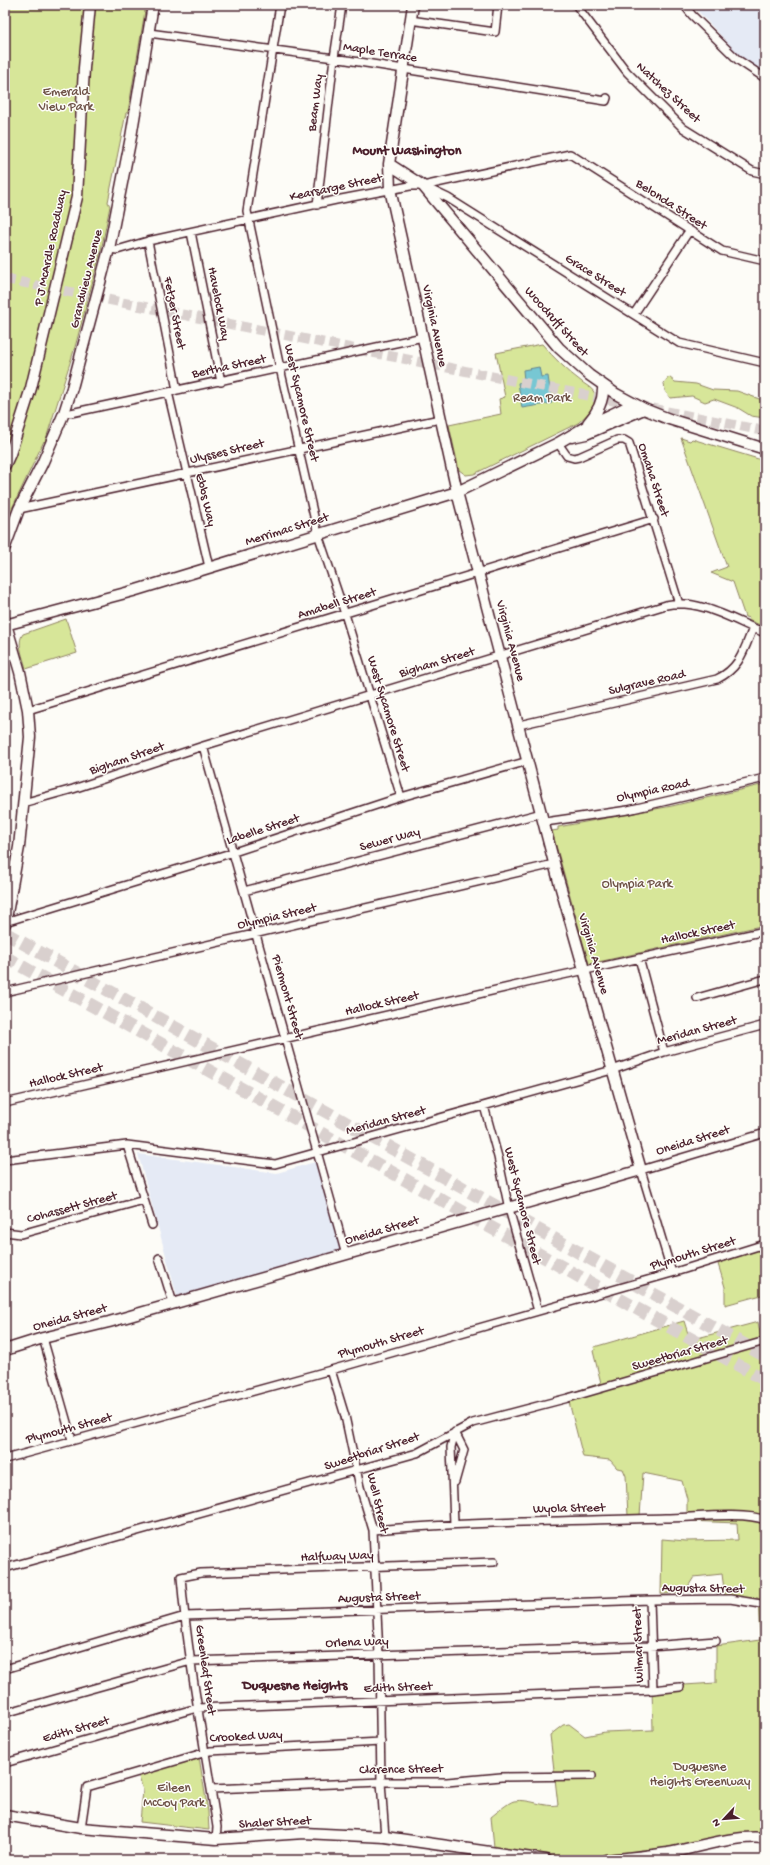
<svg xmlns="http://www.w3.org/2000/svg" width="770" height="1865" viewBox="0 0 770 1865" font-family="'Gochi Hand',sans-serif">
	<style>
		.built { fill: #e5eaf5 }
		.green { fill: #d7e699; stroke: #908262 }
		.water { fill: #77c7d3; stroke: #658490 }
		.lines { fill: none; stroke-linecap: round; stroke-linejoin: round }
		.secondary-tunnel { stroke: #d9d0ce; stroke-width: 10; stroke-dasharray: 10 5; stroke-linecap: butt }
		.highway-tunnel { stroke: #d9d0ce; stroke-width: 13; stroke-dasharray: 13 6; stroke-linecap: butt }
		.street-casing { stroke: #4a1f2b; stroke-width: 10 }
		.secondary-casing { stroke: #4a1f2b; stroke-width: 13 }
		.street { stroke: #fdfcf7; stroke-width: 7 }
		.secondary { stroke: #fdfcf7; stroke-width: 10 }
		.labels { text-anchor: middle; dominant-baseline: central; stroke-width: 3; stroke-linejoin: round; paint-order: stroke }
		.street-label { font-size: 13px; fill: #4a1f2b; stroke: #fdfcf7 }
		.park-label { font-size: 13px; fill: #6d5146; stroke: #fdfcf7 }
		.neighbourhood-label { font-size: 14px; font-weight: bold; fill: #4a1f2b; stroke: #fdfcf7 }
	</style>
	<rect width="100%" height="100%" fill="#fdfcf7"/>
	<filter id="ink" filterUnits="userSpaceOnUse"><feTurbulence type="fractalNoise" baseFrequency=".025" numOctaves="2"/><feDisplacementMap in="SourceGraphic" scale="8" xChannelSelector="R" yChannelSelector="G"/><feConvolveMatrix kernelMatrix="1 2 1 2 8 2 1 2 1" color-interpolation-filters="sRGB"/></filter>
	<g filter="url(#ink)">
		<path class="built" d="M 692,5 L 765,5 L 765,72 L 740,56 Z
			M 138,1154 L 277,1173 L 315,1162 L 341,1250 L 177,1296 Z"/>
		<path class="green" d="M 8,5 L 146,5 L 128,112 L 126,113 L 108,202 L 110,206 L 101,251 L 75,347 L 45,442 L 44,441 L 5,523 L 5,19 Z
			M 542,344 C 554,358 567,371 582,382 C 587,386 594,389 595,395 C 597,406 585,417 578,423 L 474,474 L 466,475 L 459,470 L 449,425 L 501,414 L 499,399 L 505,397 L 496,353 Z
			M 669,377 L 675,382 L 696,384 L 713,390 L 737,391 L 765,401 L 765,418 L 751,416 L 738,408 L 714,399 L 705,402 L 692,396 L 670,398 L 665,391 L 664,383 Z
			M 681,438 L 690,441 L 692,439 L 765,461 L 765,627 L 748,620 L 749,618 L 745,617 L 733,582 L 711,573 L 727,567 Z
			M 66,619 L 77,653 L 26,669 C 24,659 16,643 23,634 Z
			M 765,784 L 765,925 L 589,964 L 552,831 L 558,830 L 558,827 L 672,806 Z
			M 765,1247 L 765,1294 L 725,1305 L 725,1287 L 718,1264 Z
			M 684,1321 L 690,1340 L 758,1322 L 763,1349 L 765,1349 L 765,1834 L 752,1833 L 626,1854 L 586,1857 L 562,1857 L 494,1847 L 491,1817 C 496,1813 509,1802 514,1801 C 529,1798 544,1808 558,1805 L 550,1735 L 563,1725 L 569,1724 L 585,1736 L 605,1732 L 653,1730 L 652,1687 L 716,1683 L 716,1646 L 760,1640 L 758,1598 L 725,1597 L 722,1574 L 694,1577 L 684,1593 L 661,1594 L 662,1539 L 686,1541 L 738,1540 L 737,1523 L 687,1521 L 687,1499 L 682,1481 L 643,1473 L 640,1516 L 628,1516 L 626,1476 L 623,1469 L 617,1468 L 610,1460 L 583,1457 L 567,1394 L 601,1383 L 593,1351 L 595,1350 L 594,1347 Z
			M 199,1757 L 208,1812 L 209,1830 L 140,1822 L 143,1790 L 138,1774 Z"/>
		<path class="water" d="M 539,367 L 541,377 L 548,376 L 552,403 L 522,408 L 518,383 L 524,381 L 523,370 Z"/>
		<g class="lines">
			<path class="secondary-tunnel" d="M 5,279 L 765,431"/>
			<path class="highway-tunnel" d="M 5,933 L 765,1356
				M 5,957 L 765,1380"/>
			<defs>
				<path id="street" d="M 280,5 L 247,211 L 280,368 L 318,534 L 345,614 L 401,797
					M 576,5 L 627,72 L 683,128 L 752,171 L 765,174
					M 684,5 L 692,15 L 738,60 L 765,78
					M 410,20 L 495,32 L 498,5
					M 149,33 L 334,58 L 606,101 L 607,98
					M 427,188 L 448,198 L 679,343 L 765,363
					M 317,205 L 334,58 L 342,5
					M 191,232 L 221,382
					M 148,241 L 177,390
					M 109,249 L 117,250 L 148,241 L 336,200 L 410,186 L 423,186 L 570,154 L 722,251 L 765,261
					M 634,314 L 689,231
					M 168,392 L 209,567
					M 64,413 L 71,413 L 423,337
					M 558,443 L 567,456 L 574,458 L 579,457 L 617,440 L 624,440 L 629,443 L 679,604
					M 19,509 L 440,419
					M 28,710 L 654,519
					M 519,725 L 717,679 C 740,668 744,650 753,628
					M 203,746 L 346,1255
					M 23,803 L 73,789 L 203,746 L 666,605 C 699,598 735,621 765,633
					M 545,822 L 628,810 L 765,778
					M 244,891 L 542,813
					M 5,922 L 234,852 L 401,797 L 528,761
					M 639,958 L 664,1052
					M 5,992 L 554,864
					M 697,998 L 765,979
					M 5,1103 L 535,981 L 765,931
					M 484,1106 L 498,1157 L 509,1209 L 538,1311
					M 127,1145 L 152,1225
					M 5,1160 L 127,1145 L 275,1164 L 612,1070 L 664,1052 L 765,1025
					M 5,1232 L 21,1234 L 144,1200
					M 159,1258 L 173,1303
					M 672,1273 L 641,1170 L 765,1133
					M 43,1338 L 72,1440
					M 331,1370 L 345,1416 L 360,1487 L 373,1530 L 379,1655 L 381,1782 L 385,1837
					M 455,1432 L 464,1450 L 455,1482
					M 5,1459 L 331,1370 L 672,1273 L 765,1244
					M 454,1524 L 451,1447 L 455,1432
					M 373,1530 C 471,1522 568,1521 665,1518 C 690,1518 745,1511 765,1520
					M 5,1568 L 417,1453 L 473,1423 L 568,1398 L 765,1341
					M 650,1600 L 653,1690
					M 5,1669 L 185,1616 L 650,1600 L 730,1599 L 761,1604
					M 5,1713 L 191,1661 L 650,1646 L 716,1641
					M 5,1763 L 197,1708 L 653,1690 L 680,1687
					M 211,1789 L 381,1782 L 447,1782 L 501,1777 L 592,1776
					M 81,1828 L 87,1787 L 210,1751 L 381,1742
					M 216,1839 L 217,1827 C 204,1743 188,1661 181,1577 L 201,1573 L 494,1562"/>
				<path id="secondary" d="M 389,164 L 423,186 L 559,348 L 589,375 L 616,394 L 644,409 L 669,419 L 765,449
					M 588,423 C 598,412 604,401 603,386
					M 572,437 L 586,434 L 644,409
					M 5,465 L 10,454 L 31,388 L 77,197 L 84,68 L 90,5
					M 5,547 L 19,509 L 42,464 L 64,413 L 72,388 L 109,249 L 131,137 L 153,5
					M 5,621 L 20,672 L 28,710 L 30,737 L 19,847 L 5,924
					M 5,625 L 133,591 L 457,492 L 558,443 L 587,426 L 633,404
					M 5,1350 L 43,1338 L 109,1322 L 641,1170 L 558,878 L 457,492 L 390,189 L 389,164 L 413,5
					M 5,1815 L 81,1828 L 216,1839 L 304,1833 L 385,1837 L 546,1860
					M 606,1860 C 627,1858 647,1856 668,1853 C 699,1847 733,1835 765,1838"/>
			</defs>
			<use href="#street" class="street-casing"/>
			<use href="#secondary" class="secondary-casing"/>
			<use href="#street" class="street"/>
			<use href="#secondary" class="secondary"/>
		</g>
	</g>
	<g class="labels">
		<g class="street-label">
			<text transform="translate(380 53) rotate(9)">Maple Terrace</text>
			<text transform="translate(668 93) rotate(43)">Natchez Street</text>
			<text transform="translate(316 103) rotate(-83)">Beam Way</text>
			<text transform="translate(336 188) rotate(-12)">Kearsarge Street</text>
			<text transform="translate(671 205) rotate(33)">Belonda Street</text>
			<text transform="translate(51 248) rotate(-78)">P J McArdle Roadway</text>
			<text transform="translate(595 276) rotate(32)">Grace Street</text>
			<text transform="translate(87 279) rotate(-76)">Grandview Avenue</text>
			<text transform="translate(218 304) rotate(79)">Havelock Way</text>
			<text transform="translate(174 313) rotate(79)">Fetzer Street</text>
			<text transform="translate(556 322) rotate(48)">Woodruff Street</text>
			<text transform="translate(434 326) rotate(78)">Virginia Avenue</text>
			<text transform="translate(229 367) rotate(-12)">Bertha Street</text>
			<text transform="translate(301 403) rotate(77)">West Sycamore Street</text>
			<text transform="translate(227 452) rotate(-13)">Ulysses Street</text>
			<text transform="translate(653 480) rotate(72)">Omaha Street</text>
			<text transform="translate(205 500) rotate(76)">Ebbs Way</text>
			<text transform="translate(287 530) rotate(-17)">Merrimac Street</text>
			<text transform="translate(337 604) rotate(-17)">Amabell Street</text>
			<text transform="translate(510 641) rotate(75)">Virginia Avenue</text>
			<text transform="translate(437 663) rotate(-17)">Bigham Street</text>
			<text transform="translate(647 683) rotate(-13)">Sulgrave Road</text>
			<text transform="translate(388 714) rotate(73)">West Sycamore Street</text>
			<text transform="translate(127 759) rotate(-19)">Bigham Street</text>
			<text transform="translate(653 791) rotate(-12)">Olympia Road</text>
			<text transform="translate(263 830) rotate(-18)">Labelle Street</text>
			<text transform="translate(390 840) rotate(-15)">Sewer Way</text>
			<text transform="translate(277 917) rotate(-13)">Olympia Street</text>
			<text transform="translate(698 933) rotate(-12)">Hallock Street</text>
			<text transform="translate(593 954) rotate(74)">Virginia Avenue</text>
			<text transform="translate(287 997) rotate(74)">Piermont Street</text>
			<text transform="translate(382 1004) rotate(-13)">Hallock Street</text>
			<text transform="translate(697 1031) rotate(-15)">Meridan Street</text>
			<text transform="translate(66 1076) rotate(-13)">Hallock Street</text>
			<text transform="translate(386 1121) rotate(-15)">Meridan Street</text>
			<text transform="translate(693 1141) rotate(-17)">Oneida Street</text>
			<text transform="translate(522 1206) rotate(76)">West Sycamore Street</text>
			<text transform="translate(72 1208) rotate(-15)">Cohassett Street</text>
			<text transform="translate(382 1231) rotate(-16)">Oneida Street</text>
			<text transform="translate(693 1254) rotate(-17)">Plymouth Street</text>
			<text transform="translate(70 1318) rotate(-15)">Oneida Street</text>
			<text transform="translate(381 1343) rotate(-16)">Plymouth Street</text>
			<text transform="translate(680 1354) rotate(-16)">Sweetbriar Street</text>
			<text transform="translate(69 1429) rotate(-15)">Plymouth Street</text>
			<text transform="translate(372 1452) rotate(-18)">Sweetbriar Street</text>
			<text transform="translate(377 1503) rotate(77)">Well Street</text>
			<text transform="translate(569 1509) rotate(-1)">Wyola Street</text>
			<text transform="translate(337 1557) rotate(-2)">Halfway Way</text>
			<text transform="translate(703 1589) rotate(1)">Augusta Street</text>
			<text transform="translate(379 1598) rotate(-2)">Augusta Street</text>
			<text transform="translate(357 1643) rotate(-2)">Orlena Way</text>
			<text transform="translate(639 1645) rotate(-92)">Wilmar Street</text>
			<text transform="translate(205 1670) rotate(82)">Greenleaf Street</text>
			<text transform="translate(398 1688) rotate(-2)">Edith Street</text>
			<text transform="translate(76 1730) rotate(-16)">Edith Street</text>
			<text transform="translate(246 1737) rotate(-3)">Crooked Way</text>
			<text transform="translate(401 1770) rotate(-1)">Clarence Street</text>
			<text transform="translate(275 1823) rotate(-3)">Shaler Street</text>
		</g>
		<g class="park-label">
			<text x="66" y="92">Emerald<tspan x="66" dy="15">View Park</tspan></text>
			<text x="542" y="398">Ream Park</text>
			<text x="637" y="884">Olympia Park</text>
			<text x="700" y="1767">Duquesne<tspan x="700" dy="15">Heights Greenway</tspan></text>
			<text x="174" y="1788">Eileen<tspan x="174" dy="15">McCoy Park</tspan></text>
		</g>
		<g class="neighbourhood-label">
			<text x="407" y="151">Mount Washington</text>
			<text x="295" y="1686">Duquesne Heights</text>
		</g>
	</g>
	<rect width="770" height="1865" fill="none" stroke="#fdfcf7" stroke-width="20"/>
	<rect x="10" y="10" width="750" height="1845" fill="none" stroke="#4a1f2b" stroke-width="1.5" filter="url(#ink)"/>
	<g transform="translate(724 1819) rotate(244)" stroke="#fdfcf7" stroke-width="3" paint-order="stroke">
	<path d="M0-3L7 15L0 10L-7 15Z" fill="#4a1f2b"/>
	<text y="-6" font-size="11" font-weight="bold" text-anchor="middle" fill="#4a1f2b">N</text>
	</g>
</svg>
